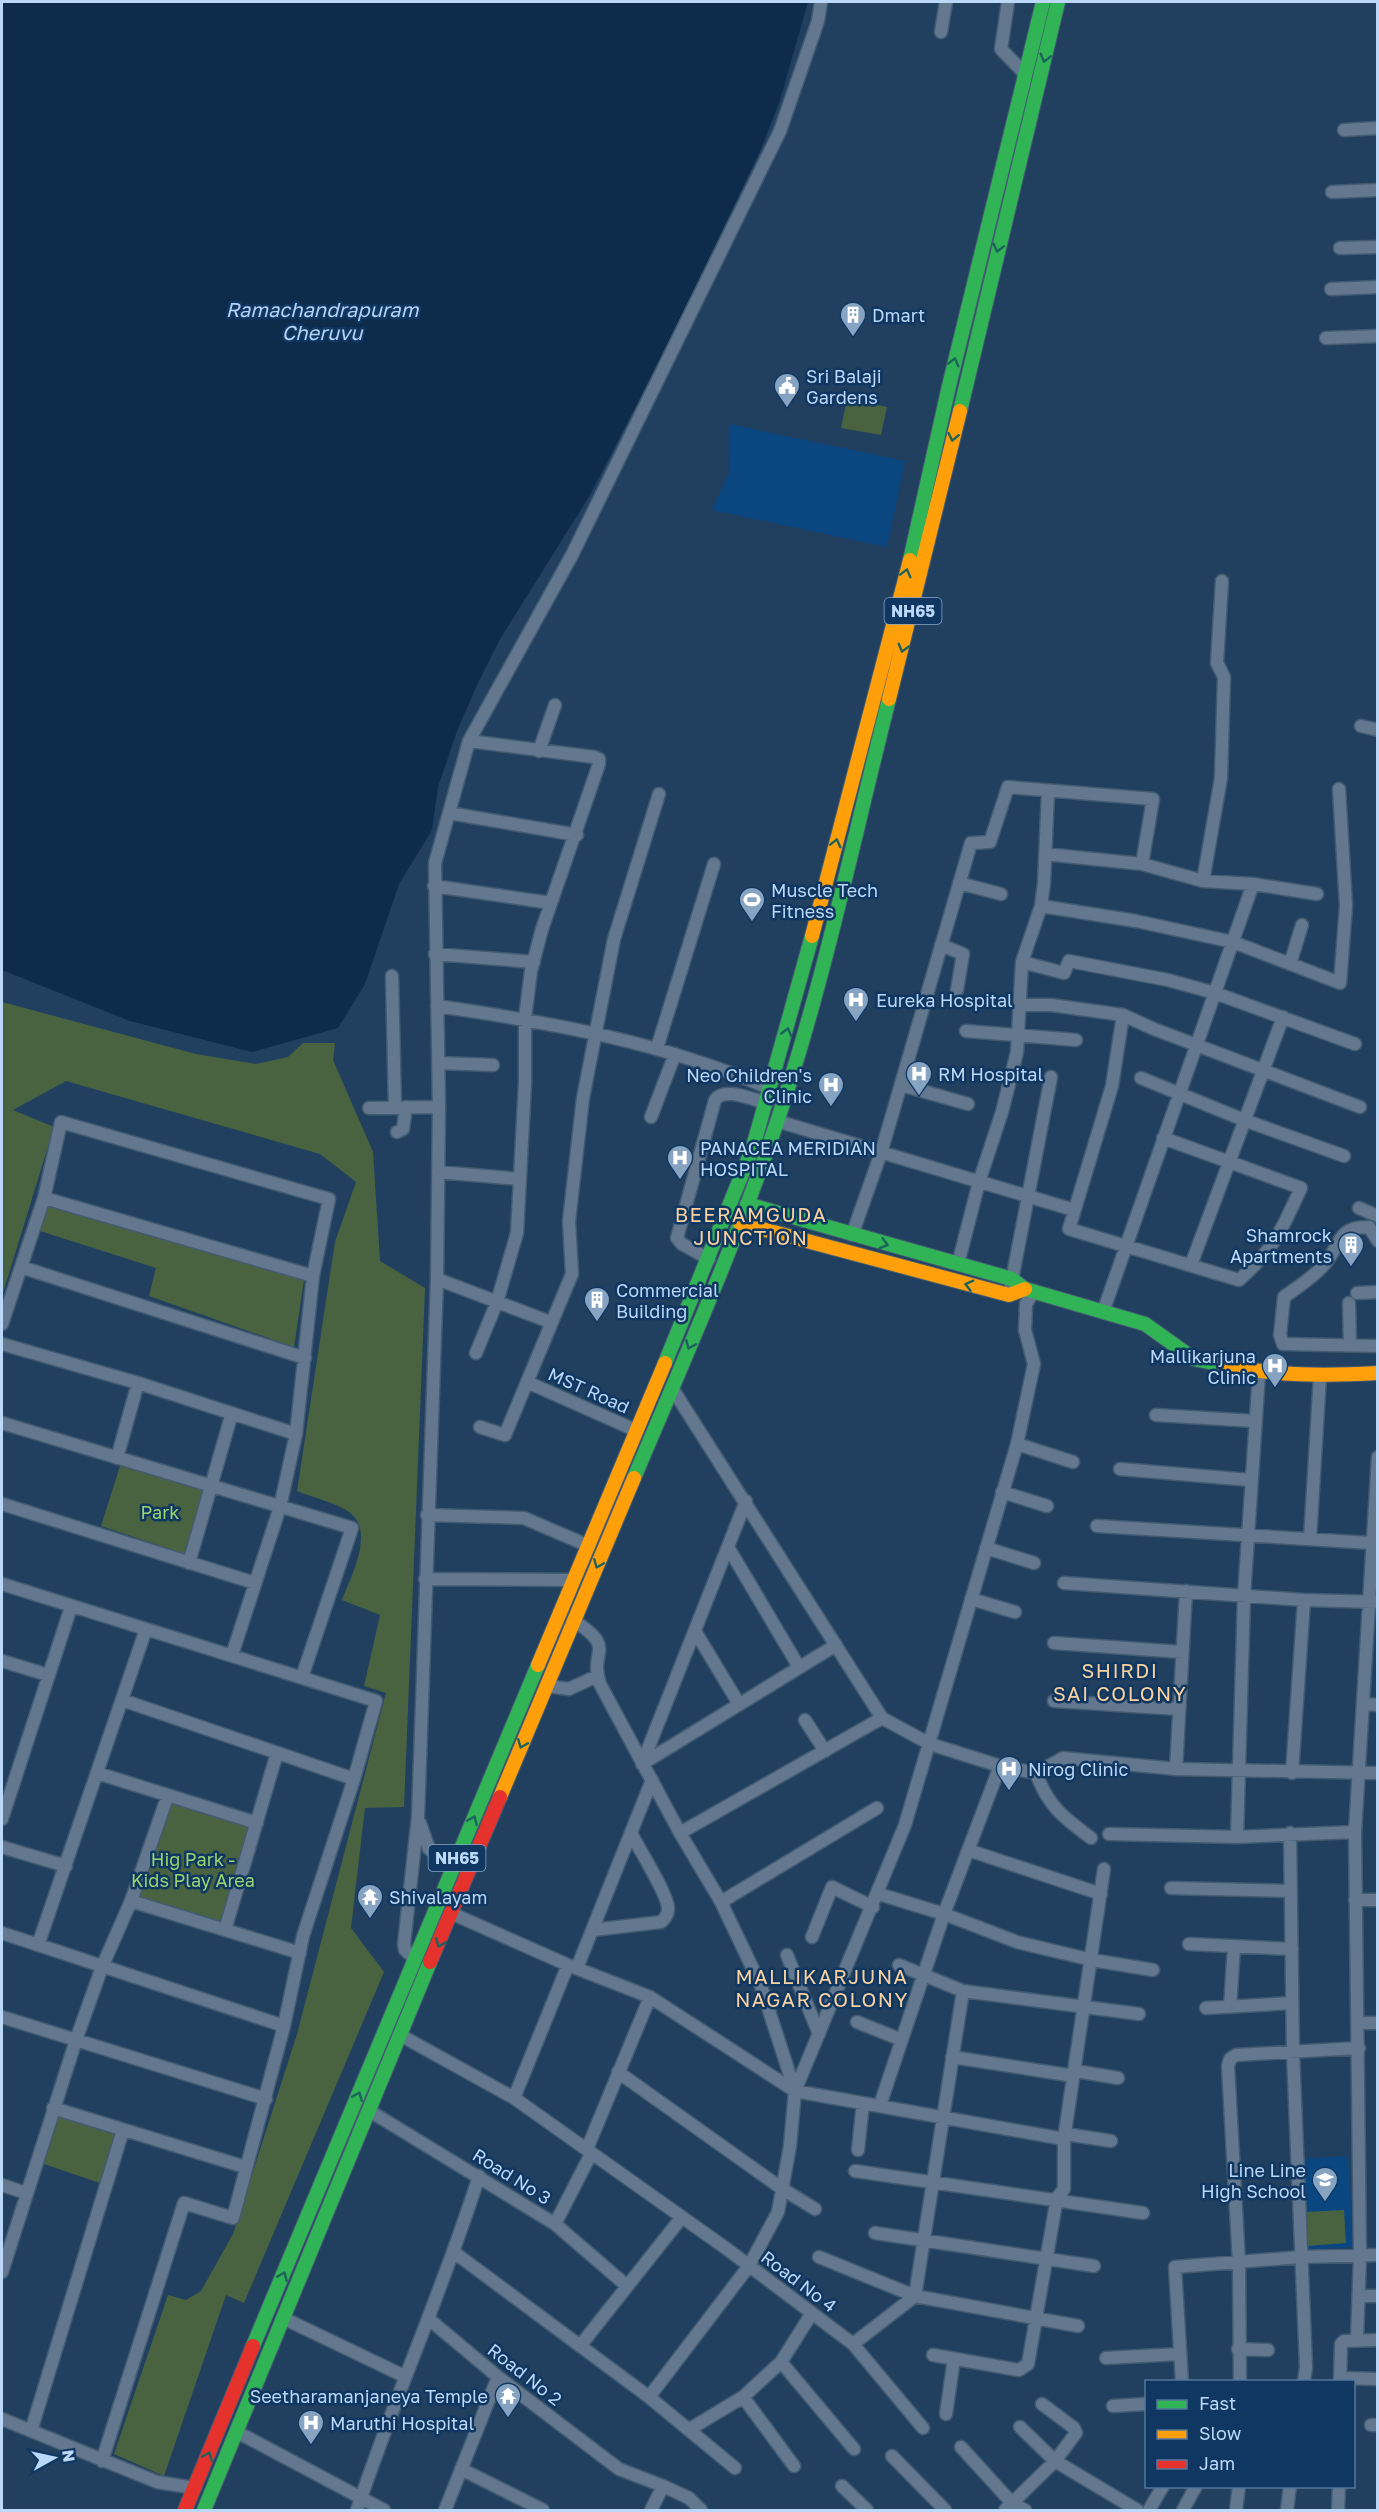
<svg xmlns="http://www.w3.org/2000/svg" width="1379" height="2512" viewBox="0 0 1379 2512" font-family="'Golos Text',sans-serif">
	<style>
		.built { fill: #0a4680 }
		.green { fill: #496341 }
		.water { fill: #0d2b4b }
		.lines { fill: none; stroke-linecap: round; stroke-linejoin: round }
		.street-casing { stroke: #435b72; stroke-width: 15 }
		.fast-casing { stroke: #435b72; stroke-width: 16 }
		.slow-casing { stroke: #435b72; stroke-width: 16 }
		.jam-casing { stroke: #435b72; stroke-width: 16 }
		.street { stroke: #63788f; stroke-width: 12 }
		.fast { stroke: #30b455; stroke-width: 14 }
		.slow { stroke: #ff9f0a; stroke-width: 14 }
		.jam { stroke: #e5322d; stroke-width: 14 }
		.oneway { stroke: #1b635d }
		.labels { text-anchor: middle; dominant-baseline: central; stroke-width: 5; stroke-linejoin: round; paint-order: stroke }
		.shield { fill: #0f3761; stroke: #88a8cb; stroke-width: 1.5 }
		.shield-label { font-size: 16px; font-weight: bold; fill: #bcd8f8 }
		.poi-label { font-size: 18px; fill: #bcd8f8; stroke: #0f3761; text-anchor: start }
		.street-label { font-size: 18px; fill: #bcd8f8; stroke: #0f3761 }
		.park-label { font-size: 18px; fill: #9bd46f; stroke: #0f3761 }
		.water-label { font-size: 20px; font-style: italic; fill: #b6d3f6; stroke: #0f3761 }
		.neighbourhood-label { font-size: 20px; letter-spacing: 1.5px; fill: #fad19e; stroke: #0f3761 }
	</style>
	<rect width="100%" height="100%" fill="#21405f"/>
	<path class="built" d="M 729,424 L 905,461 L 887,547 L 712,510 L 730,471 Z
		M 1348,2156 L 1354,2247 L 1303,2250 L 1296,2159 Z"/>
	<path class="green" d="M 847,399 L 887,407 L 881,435 L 841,428 Z
		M 2,1002 L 196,1054 L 256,1064 L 288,1057 L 303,1043 L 335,1043 L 333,1060 L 373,1152 L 380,1261 L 425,1288 L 404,1807 L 365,1808 L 351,1928 L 384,1972 L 244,2303 L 226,2295 L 164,2476 L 114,2454 L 168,2295 L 186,2300 L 201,2291 L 233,2234 L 297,2034 L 386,1693 L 364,1686 L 380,1615 L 342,1600 C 350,1578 376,1531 349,1512 C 335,1502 313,1498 297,1491 L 335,1242 L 356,1182 L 320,1154 L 66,1081 L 13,1110 L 54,1127 L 2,1296 Z
		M 49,1204 L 304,1280 L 294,1347 L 149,1296 L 156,1268 L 40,1231 Z
		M 120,1466 L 203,1490 L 185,1554 L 101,1526 Z
		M 172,1802 L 249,1826 L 221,1923 L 139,1897 Z
		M 57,2114 L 117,2134 L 100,2183 L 41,2163 Z
		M 1344,2210 L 1346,2243 L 1307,2246 L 1305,2212 Z"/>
	<path class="water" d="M 2,2 L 808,2 L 780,100 L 761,149 L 668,344 L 590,495 L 500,639 L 477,685 L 457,731 L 438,787 L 432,830 L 399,884 L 365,984 L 338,1028 L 252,1052 L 130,1021 L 2,970 Z"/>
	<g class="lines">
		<defs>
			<path id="street" d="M 1008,2 L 1001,49 L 1025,74
				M 941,32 L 946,2
				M 1344,130 L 1378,128
				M 1332,192 L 1378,190
				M 1340,248 L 1378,247
				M 1331,289 L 1378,287
				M 1326,338 L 1378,336
				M 1361,726 L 1378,730
				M 469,741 L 594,757 L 599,759 L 599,764 L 542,929 L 531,971 L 525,1018 L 525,1083 L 517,1233 L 497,1302 L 476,1353
				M 539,751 L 555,705
				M 449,813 L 577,835
				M 1045,854 L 1142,864 L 1203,881 L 1253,884 L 1317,894
				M 1203,881 L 1221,778 L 1224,677 L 1217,663 L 1222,581
				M 959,883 L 1001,894
				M 434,886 L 551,903
				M 1041,906 L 1136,921 L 1233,942 L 1340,983 L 1346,906 L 1339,789
				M 941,945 L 963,954 L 957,990
				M 435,954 L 534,962
				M 1022,962 L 1064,973 L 1069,961 L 1168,980 L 1215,993 L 1355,1044
				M 1290,964 L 1302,925
				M 392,976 L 395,1107
				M 1020,1005 L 1051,1005 L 1123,1015 L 1112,1086 L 1069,1229 L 1239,1280 C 1275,1248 1281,1231 1301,1188 L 1163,1138
				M 437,1006 C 554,1023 661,1042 771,1089
				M 1123,1015 L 1154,1029 L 1360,1107
				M 966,1031 L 1076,1040
				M 657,1048 L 714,864
				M 438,1063 L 493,1065
				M 1141,1078 L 1244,1120 L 1344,1156
				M 901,1085 L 968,1104
				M 369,1108 L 439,1107
				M 651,1117 L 675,1054
				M 777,1121 L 1074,1210
				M 397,1132 L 403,1129 L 406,1107
				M 438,1172 L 520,1179
				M 44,1198 L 313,1276
				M 1359,1208 L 1378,1216
				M 852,1235 L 881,1153 L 971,843 L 990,842 L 1008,787 L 1153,799 L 1142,864
				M 1378,1241 L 1369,1227 C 1335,1226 1341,1248 1322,1267 C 1311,1279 1296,1288 1284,1297 L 1280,1335 L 1283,1344 L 1378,1346
				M 709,1259 L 682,1244 L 677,1238 L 715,1100 C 724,1086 753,1100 767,1103
				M 958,1264 L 979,1182 L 1002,1112 L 1017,1052 L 1022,962 L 1041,906 L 1044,883 L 1048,792
				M 1191,1265 L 1283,1017
				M 21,1267 L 305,1358
				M 437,1279 L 550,1322
				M 1011,1285 L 1051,1077
				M 1357,1293 L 1378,1292
				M 1349,1303 L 1350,1345
				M 1103,1312 L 1253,884
				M 2,1324 L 44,1198 L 61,1122 L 329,1199 L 313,1276 L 296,1434 L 280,1507 L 232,1655
				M 2,1344 L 138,1383 L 296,1434
				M 527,1382 L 635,1430
				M 672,1388 L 882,1718 L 930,1744 L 1000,1766 L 1036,1773 L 1063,1758 L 1176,1769 L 1378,1773
				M 1156,1415 L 1254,1421
				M 2,1423 L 352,1528 L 302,1677
				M 480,1427 L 505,1435 L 572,1274 L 569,1221 L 583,1098 L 614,939 L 659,794
				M 1017,1444 L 1073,1462
				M 117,1458 L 138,1383
				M 1120,1469 L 1250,1480
				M 1002,1492 L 1047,1506
				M 2,1504 L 255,1583
				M 427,1515 L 524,1518 L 589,1546
				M 1097,1526 L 1371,1543
				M 1310,1539 L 1320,1376
				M 728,1547 L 799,1667
				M 986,1548 L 1034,1563
				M 189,1563 L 232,1413
				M 425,1579 L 573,1580
				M 1064,1583 L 1304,1600 L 1378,1602
				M 2,1584 L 376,1701 L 354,1779 L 303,1936 L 284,2026 L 233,2218 L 184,2203 L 102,2461
				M 971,1599 L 1015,1612
				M 573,1620 C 619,1650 588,1649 600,1684 L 680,1833 L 721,1902 L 761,1986 L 795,2091
				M 695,1631 L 739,1704
				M 1054,1643 L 1182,1652
				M 2,1661 L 48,1675
				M 547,1686 L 569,1689 L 597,1676
				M 122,1700 L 354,1779
				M 1054,1701 L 1179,1709
				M 1363,1704 L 1378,1705
				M 805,1720 L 825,1751
				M 642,1764 L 746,1501
				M 642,1764 L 836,1645
				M 1176,1769 L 1186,1591
				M 97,1773 L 257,1823
				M 1036,1773 C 1048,1806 1063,1817 1091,1838
				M 1292,1773 L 1304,1600
				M 2,1819 L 71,1607
				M 420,1823 L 429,1849 L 455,1863
				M 680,1833 L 882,1718
				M 1290,1833 L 1293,2053 L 1306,2367 L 1304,2382
				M 1109,1834 L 1237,1837 L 1355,1832
				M 1237,1837 L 1244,1596 L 1259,1373
				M 2,1847 L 66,1866
				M 968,1850 L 1101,1894
				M 1171,1888 L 1291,1891
				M 879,1894 L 944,1914 L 1017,1942 L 1092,1960 L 1153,1970
				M 1355,1900 L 1378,1900
				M 131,1901 L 300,1953
				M 721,1902 L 877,1808
				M 453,1914 L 568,1965 L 650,1997 L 795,2091 L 1064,2139
				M 225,1930 L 277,1753
				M 593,1930 L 661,1922 C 665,1918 668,1915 668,1909 C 669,1896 639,1849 632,1835
				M 2,1933 L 284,2026
				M 812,1937 L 832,1887 L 873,1907
				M 1189,1944 L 1292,1949
				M 38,1945 L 146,1629
				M 787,1955 L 819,2034
				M 414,1958 L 405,1950 L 404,1944 L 418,1816 L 437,1279 L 439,1107 L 435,863 L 469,741 L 572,555 L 780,131 L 818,21 L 821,2
				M 899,1965 L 963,1991 L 1139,2014
				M 577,1968 L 652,1780
				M 1230,2007 L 1234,1946
				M 1206,2008 L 1292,2003
				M 2,2017 L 266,2099
				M 857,2022 L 902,2040
				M 1359,2023 L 1378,2023
				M 400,2035 L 514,2098 L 727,2249 L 853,2344 L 923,2428
				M 952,2057 L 1074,2076
				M 1076,2071 L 1118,2078
				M 618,2072 L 781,2188 L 815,2209
				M 514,2098 L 568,1965
				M 880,2105 L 944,1914 L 1000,1766
				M 53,2108 L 245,2167
				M 368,2110 L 555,2224 L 627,2286
				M 1066,2134 L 1111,2141
				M 587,2149 L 650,1997
				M 858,2150 L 863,2103
				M 855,2171 L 1143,2213
				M 2,2185 L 26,2193
				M 555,2224 L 591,2154
				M 875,2233 L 1094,2266
				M 455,2253 L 649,2397 L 735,2468
				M 819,2257 L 915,2296 L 1078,2326
				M 2,2272 L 76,2040 L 102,1967 L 131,1901 L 168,1795
				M 1359,2296 L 1378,2296
				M 283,2318 L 404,2376
				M 430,2320 L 498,2377 L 619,2469 L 663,2486
				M 1357,2339 L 1360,2255 L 1355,1832 L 1378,1457
				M 853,2344 L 915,2296 L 963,1991
				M 580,2346 L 682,2217
				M 1238,2349 L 1268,2350
				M 933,2355 L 1019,2370 L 1028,2364 L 1057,2198 L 1064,2189 L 1064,2139 L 1104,1869
				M 1106,2358 L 1179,2354
				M 781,2362 L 854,2449
				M 1340,2378 L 1378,2379
				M 1182,2382 L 1175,2267 L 1300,2257 L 1378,2255
				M 1240,2382 L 1239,2263 L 1228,2066 L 1230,2059 L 1236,2055 L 1359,2048
				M 1340,2382 L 1341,2344 L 1344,2341 L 1378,2340
				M 649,2397 L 749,2266 L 778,2212 L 790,2146 L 795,2091 L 905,1825 L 1017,1444 L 1034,1364 L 1025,1330 L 1026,1304 L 1034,1291
				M 743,2397 L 794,2466
				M 1113,2406 L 1146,2404
				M 946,2414 L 954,2359
				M 2,2419 L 157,2482 L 195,2488
				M 1371,2425 L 1378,2425
				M 1020,2427 L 1055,2461 L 1137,2510
				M 690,2429 L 743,2397 L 781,2362 L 812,2313
				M 31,2431 L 123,2130
				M 237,2432 L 384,2510
				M 961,2447 L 1012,2503 L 1025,2510
				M 892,2456 L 945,2510
				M 461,2469 L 543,2510
				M 842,2486 L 867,2510
				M 357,2510 C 394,2398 443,2290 479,2176
				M 445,2510 L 498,2377
				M 651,2510 L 663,2486 L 689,2498 L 701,2510
				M 1005,2510 L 1055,2461 L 1076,2433 L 1074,2428 L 1042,2404
				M 1149,2510 L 1163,2486
				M 1183,2510 L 1196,2486
				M 1236,2510 L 1239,2486
				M 1287,2510 L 1290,2486
				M 1338,2510 L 1339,2486"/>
			<path id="fast" d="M 960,411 L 1058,2
				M 910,560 L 949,386 L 1043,2
				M 747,1204 L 1012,1279 L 1025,1289 L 1145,1324 L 1194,1359 L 1223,1365
				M 665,1363 L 753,1147 L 812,936
				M 634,1478 C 683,1362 735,1245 776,1125 C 823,986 853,841 889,699
				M 253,2346 L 538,1665
				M 204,2510 L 430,1962"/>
			<path id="slow" d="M 889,699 L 960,411
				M 812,936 L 910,560
				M 740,1223 L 1009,1295 L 1025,1289
				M 1223,1365 C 1275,1376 1325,1376 1378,1373
				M 538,1665 L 665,1363
				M 500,1797 L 634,1478"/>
			<path id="jam" d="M 430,1962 L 500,1797
				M 185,2510 L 253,2346"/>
		</defs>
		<use href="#street" class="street-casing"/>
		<use href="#fast" class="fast-casing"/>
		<use href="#slow" class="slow-casing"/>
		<use href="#jam" class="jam-casing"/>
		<use href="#street" class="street"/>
		<use href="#fast" class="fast"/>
		<use href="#slow" class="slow"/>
		<use href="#jam" class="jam"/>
	</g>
	<defs><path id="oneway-chevron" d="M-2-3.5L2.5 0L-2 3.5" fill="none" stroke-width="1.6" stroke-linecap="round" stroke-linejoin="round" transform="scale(1.5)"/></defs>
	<g class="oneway">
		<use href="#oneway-chevron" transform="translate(1045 58) rotate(104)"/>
		<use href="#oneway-chevron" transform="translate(998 248) rotate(104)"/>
		<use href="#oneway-chevron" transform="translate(954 362) rotate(-76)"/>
		<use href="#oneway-chevron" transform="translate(953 437) rotate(102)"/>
		<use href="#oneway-chevron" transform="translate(906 573) rotate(-76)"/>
		<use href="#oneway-chevron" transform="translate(903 648) rotate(105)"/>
		<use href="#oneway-chevron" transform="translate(836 843) rotate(-76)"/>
		<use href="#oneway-chevron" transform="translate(787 1032) rotate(-75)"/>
		<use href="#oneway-chevron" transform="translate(884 1244) rotate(16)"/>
		<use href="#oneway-chevron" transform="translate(969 1285) rotate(-165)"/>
		<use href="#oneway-chevron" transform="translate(690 1345) rotate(113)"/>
		<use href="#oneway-chevron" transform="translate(598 1564) rotate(112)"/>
		<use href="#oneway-chevron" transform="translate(522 1744) rotate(112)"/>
		<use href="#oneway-chevron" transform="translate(473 1820) rotate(-67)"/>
		<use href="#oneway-chevron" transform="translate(440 1943) rotate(113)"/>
		<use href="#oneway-chevron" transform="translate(358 2096) rotate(-68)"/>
		<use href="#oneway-chevron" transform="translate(283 2276) rotate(-67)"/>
		<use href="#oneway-chevron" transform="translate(208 2456) rotate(-68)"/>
	</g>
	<defs>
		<symbol id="building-pin" viewBox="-11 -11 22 30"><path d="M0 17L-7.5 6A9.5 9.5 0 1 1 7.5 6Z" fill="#86a3c2" stroke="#0f3761"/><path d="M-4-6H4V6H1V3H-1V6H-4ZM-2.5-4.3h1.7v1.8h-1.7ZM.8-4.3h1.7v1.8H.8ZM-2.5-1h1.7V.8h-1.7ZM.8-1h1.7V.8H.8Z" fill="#fff"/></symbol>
		<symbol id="civic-pin" viewBox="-11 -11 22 30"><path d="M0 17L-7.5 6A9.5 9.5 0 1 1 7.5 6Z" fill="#86a3c2" stroke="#0f3761"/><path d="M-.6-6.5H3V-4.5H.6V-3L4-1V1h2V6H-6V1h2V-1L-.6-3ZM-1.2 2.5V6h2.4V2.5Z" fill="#fff"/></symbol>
		<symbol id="stadium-pin" viewBox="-11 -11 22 30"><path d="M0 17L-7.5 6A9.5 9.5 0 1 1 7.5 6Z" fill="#86a3c2" stroke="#0f3761"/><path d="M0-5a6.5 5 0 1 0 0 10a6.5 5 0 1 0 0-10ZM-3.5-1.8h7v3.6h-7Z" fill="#fff"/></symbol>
		<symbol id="hospital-pin" viewBox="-11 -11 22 30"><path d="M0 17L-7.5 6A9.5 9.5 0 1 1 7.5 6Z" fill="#86a3c2" stroke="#0f3761"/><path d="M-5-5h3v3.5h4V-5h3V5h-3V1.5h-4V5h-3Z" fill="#fff"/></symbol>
		<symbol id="temple-pin" viewBox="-11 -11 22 30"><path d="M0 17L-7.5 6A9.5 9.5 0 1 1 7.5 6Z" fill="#86a3c2" stroke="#0f3761"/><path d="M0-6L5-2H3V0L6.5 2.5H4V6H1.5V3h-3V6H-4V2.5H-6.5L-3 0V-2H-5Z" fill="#fff"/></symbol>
		<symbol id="school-pin" viewBox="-11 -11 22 30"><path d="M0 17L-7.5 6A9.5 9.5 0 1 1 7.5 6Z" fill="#86a3c2" stroke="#0f3761"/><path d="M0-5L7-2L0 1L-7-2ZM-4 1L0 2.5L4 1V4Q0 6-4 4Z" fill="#fff"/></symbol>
	</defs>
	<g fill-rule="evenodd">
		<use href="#building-pin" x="838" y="300" width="30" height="40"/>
		<use href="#civic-pin" x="772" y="371" width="30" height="40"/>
		<use href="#stadium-pin" x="737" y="885" width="30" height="40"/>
		<use href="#hospital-pin" x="841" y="985" width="30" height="40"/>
		<use href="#hospital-pin" x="904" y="1059" width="30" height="40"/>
		<use href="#hospital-pin" x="816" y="1070" width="30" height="40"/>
		<use href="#hospital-pin" x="665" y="1143" width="30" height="40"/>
		<use href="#building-pin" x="1336" y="1230" width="30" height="40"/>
		<use href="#building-pin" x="582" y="1285" width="30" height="40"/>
		<use href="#hospital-pin" x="1260" y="1351" width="30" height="40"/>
		<use href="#hospital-pin" x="994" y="1754" width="30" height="40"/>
		<use href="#temple-pin" x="355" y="1882" width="30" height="40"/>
		<use href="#school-pin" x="1310" y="2165" width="30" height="40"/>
		<use href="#temple-pin" x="493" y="2381" width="30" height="40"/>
		<use href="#hospital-pin" x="296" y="2408" width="30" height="40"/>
	</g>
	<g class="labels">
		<g class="shield">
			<rect x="884.5" y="598" width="57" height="26" rx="4.5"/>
			<rect x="428.5" y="1845" width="57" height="26" rx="4.5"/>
		</g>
		<g class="shield-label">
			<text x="913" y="611">NH65</text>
			<text x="457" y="1858">NH65</text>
		</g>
		<g class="poi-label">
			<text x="872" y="315">Dmart</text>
			<text x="806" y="376">Sri Balaji<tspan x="806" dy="21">Gardens</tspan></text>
			<text x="771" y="890">Muscle Tech<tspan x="771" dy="21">Fitness</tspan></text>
			<text x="876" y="1000">Eureka Hospital</text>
			<text x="938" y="1074">RM Hospital</text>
			<text x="812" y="1075" text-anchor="end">Neo Children's<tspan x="812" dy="21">Clinic</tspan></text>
			<text x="700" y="1148">PANACEA MERIDIAN<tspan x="700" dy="21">HOSPITAL</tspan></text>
			<text x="1332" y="1235" text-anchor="end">Shamrock<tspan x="1332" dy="21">Apartments</tspan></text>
			<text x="616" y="1290">Commercial<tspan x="616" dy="21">Building</tspan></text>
			<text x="1256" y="1356" text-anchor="end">Mallikarjuna<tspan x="1256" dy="21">Clinic</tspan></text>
			<text x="1028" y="1769">Nirog Clinic</text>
			<text x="389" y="1897">Shivalayam</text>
			<text x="1306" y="2170" text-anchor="end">Line Line<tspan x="1306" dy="21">High School</tspan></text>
			<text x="488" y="2396" text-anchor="end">Seetharamanjaneya Temple</text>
			<text x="330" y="2423">Maruthi Hospital</text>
		</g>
		<g class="street-label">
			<text transform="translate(589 1390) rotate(24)">MST Road</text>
			<text transform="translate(512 2176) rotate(32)">Road No 3</text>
			<text transform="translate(799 2281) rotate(37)">Road No 4</text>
			<text transform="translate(525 2374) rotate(38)">Road No 2</text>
		</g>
		<g class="park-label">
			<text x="160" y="1512">Park</text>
			<text x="193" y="1859">Hig Park -<tspan x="193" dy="21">Kids Play Area</tspan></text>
		</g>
		<g class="water-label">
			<text x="322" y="309">Ramachandrapuram<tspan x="322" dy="23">Cheruvu</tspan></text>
		</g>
		<g class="neighbourhood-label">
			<text x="751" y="1214">BEERAMGUDA<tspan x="751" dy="23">JUNCTION</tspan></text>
			<text x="1120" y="1670">SHIRDI<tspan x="1120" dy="23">SAI COLONY</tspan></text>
			<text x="822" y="1976">MALLIKARJUNA<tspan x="822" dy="23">NAGAR COLONY</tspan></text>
		</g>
	</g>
	<rect width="1379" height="2512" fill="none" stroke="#bcd8f8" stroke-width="6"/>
	<rect x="1145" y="2380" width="210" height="108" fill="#0f3761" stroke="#54779d" stroke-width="1.5"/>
	<rect x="1157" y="2400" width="30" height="9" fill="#30b455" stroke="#54779d" stroke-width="1.5"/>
	<text x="1199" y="2410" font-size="18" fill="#bcd8f8">Fast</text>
	<rect x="1157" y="2430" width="30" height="9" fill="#ff9f0a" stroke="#54779d" stroke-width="1.5"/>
	<text x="1199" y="2440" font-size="18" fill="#bcd8f8">Slow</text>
	<rect x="1157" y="2460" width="30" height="9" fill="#e5322d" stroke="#54779d" stroke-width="1.5"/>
	<text x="1199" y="2470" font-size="18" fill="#bcd8f8">Jam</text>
	<g transform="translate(54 2458) rotate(82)" stroke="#0f3761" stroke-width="4.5" paint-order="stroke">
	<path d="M0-4.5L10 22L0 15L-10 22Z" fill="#bcd8f8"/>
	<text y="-9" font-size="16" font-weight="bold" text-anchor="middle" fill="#bcd8f8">N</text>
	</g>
</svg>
